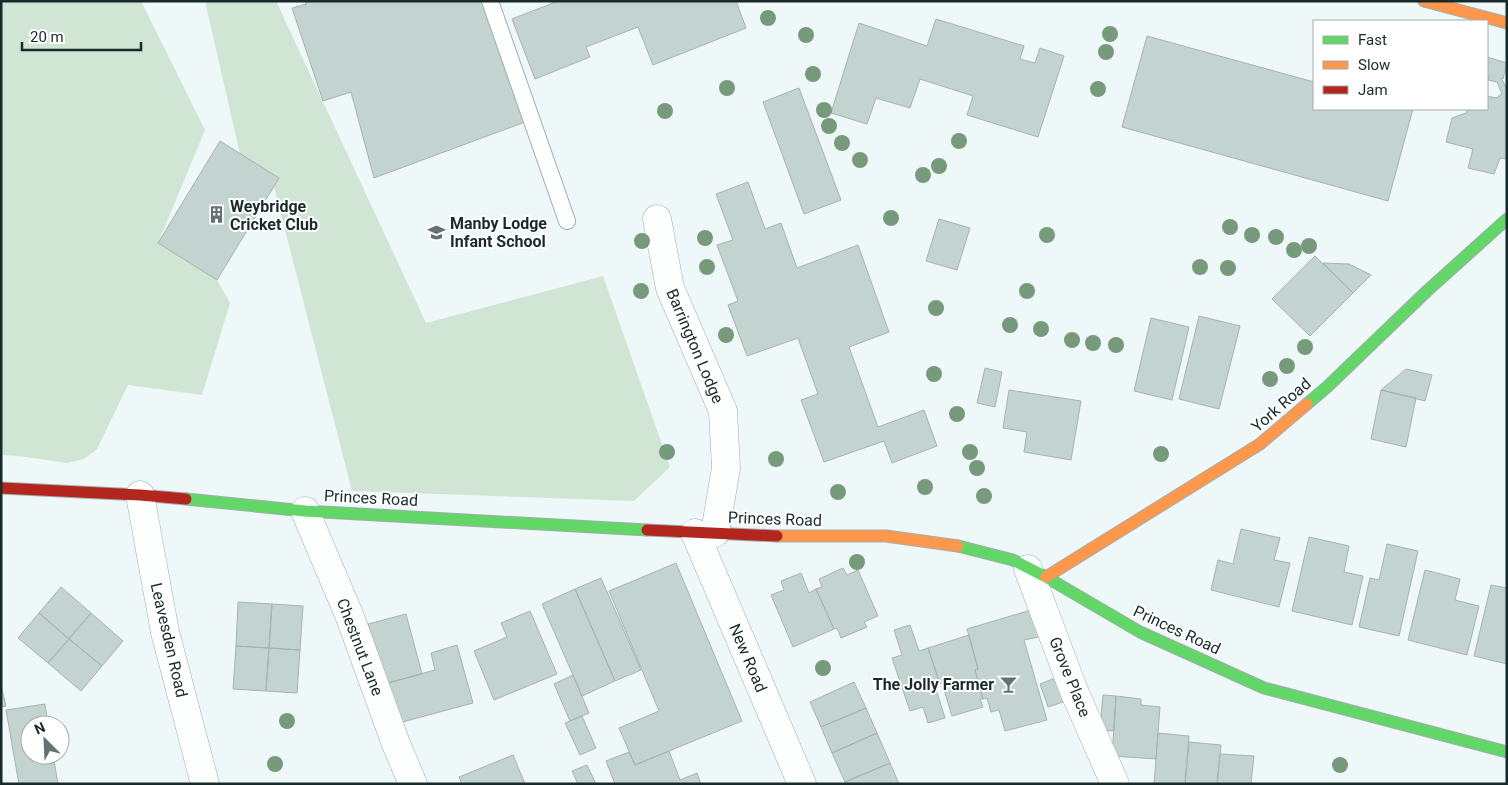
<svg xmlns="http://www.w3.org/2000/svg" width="1508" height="785" viewBox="0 0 1508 785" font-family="Roboto,sans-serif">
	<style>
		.green { fill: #d0e5d3 }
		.building { fill: #c3d4d0; stroke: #a8b2b0 }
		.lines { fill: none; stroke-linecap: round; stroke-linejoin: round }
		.lane-casing { stroke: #a1adae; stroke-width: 18 }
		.street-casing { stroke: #a1adae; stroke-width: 29 }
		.fast-casing { stroke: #a1adae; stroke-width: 13 }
		.slow-casing { stroke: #a1adae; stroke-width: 13 }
		.jam-casing { stroke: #a1adae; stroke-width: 13 }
		.lane { stroke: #fdfefe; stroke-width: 16 }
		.street { stroke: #fdfefe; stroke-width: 28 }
		.fast { stroke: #63d668; stroke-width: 11 }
		.slow { stroke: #ff974d; stroke-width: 11 }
		.jam { stroke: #b3261e; stroke-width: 11 }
		.tree { fill: #779a7c }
		.labels { text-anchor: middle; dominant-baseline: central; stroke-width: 4; stroke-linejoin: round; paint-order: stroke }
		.poi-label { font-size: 16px; font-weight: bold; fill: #192a2b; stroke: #fff; text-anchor: start }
		.street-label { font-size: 16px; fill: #192a2b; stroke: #fff }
	</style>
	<rect width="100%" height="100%" fill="#eff8f9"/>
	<path class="green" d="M 1,1 L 141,1 L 205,130 L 158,243 L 217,280 L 230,303 L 202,395 L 128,385 L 97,449 L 84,459 L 67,463 L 19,456 L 1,455 Z
		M 205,1 L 276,1 L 426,323 L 603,276 L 670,467 L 634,501 L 352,491 L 274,187 L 279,178 L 240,154 Z"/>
	<path class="building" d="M 305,1 L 486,1 L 525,122 L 374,178 L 351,92 L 323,101 L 292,8 L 306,4 Z
		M 558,1 L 736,1 L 746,28 L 653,65 L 638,27 L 586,47 L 590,57 L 535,79 L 512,19 Z
		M 936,19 L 1024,46 L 1020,59 L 1035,63 L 1040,48 L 1064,56 L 1038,137 L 967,115 L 973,96 L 920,79 L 910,108 L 876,98 L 867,124 L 831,113 L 859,23 L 927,46 Z
		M 1147,36 L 1314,82 L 1314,109 L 1413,109 L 1388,201 L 1122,127 Z
		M 1487,57 L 1507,63 L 1503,79 L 1501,78 L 1507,89 L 1507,159 L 1500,158 L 1494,174 L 1468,168 L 1473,149 L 1446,142 L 1452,118 L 1466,113 L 1468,109 L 1487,109 L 1487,96 L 1496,98 L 1502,94 L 1497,82 L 1488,80 L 1489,75 L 1487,75 Z
		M 799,88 L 841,200 L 804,214 L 763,102 Z
		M 220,141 L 279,178 L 217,280 L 158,243 Z
		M 748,182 L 765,229 L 781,223 L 797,268 L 858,245 L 889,332 L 849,347 L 878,427 L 924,410 L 937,446 L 892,463 L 884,441 L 824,462 L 801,400 L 818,394 L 798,338 L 747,356 L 728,305 L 738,301 L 717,245 L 733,240 L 716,194 Z
		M 939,219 L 970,228 L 957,270 L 926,261 Z
		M 1315,256 L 1353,293 L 1310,336 L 1272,299 Z
		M 1323,263 L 1349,264 L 1371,275 L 1353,293 Z
		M 1199,316 L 1240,326 L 1219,409 L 1179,399 Z
		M 1151,318 L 1189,327 L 1172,400 L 1134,391 Z
		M 985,368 L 1002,372 L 995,407 L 977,403 Z
		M 1406,369 L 1432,375 L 1425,401 L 1381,390 Z
		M 1009,390 L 1081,401 L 1071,460 L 1024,452 L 1027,432 L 1003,428 Z
		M 1381,390 L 1416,398 L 1406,447 L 1371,439 Z
		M 1241,529 L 1280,538 L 1274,560 L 1290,563 L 1279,607 L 1211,590 L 1218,560 L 1233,564 Z
		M 1309,537 L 1349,546 L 1344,572 L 1363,576 L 1352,625 L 1292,611 Z
		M 1387,544 L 1418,551 L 1399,636 L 1359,627 L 1370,578 L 1379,580 Z
		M 676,563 L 742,721 L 635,765 L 619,728 L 659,711 L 609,591 Z
		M 843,568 L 847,575 L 858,570 L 878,616 L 864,622 L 867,627 L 841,638 L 837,628 L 834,629 L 816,589 L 822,587 L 819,579 Z
		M 1425,570 L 1460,579 L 1455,600 L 1479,606 L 1467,655 L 1408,640 Z
		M 801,573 L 809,593 L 816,589 L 834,629 L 793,647 L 771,595 L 784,590 L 781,581 Z
		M 601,578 L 641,670 L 615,681 L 575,589 Z
		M 1491,585 L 1507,588 L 1507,664 L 1474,656 Z
		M 61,587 L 91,613 L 69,639 L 39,613 Z
		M 575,589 L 615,681 L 582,696 L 542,604 Z
		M 238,602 L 272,604 L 269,648 L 236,646 Z
		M 272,604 L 303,606 L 300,650 L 269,648 Z
		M 1031,610 L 1044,636 L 1024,640 L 1047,720 L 1005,731 L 999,710 L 991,712 L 987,698 L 983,699 L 975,670 L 978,669 L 967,629 Z
		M 530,611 L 557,674 L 494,700 L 474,651 L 507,637 L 501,623 Z
		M 39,613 L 69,639 L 48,663 L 18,638 Z
		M 91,613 L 123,641 L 102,666 L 69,639 Z
		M 406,614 L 422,674 L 384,684 L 368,624 Z
		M 910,625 L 919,651 L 928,648 L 940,684 L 935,686 L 945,718 L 928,723 L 923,707 L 910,711 L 892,658 L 902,655 L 894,630 Z
		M 969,635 L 978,669 L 975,670 L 983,699 L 980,699 L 983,707 L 952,716 L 942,683 L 940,684 L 928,648 Z
		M 69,639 L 102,666 L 81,691 L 48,663 Z
		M 457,645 L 473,703 L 395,724 L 384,684 L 435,670 L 431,653 Z
		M 236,646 L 269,648 L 266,691 L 233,689 Z
		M 269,648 L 300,650 L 297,693 L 266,691 Z
		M 573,675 L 589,713 L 570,721 L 554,684 Z
		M 1058,677 L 1066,701 L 1048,707 L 1040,684 Z
		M 854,682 L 866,708 L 821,727 L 810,702 Z
		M 1,685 L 6,706 L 1,707 Z
		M 1103,695 L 1116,696 L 1114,731 L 1100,730 Z
		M 1116,696 L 1141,699 L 1141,705 L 1160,707 L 1156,759 L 1112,756 Z
		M 45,704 L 48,725 L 30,725 L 30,755 L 53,755 L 58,784 L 19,784 L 6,710 Z
		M 866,708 L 877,733 L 832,753 L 821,727 Z
		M 582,716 L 596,748 L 580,755 L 565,723 Z
		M 877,733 L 890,763 L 845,782 L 832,753 Z
		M 1158,733 L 1189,736 L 1185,784 L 1154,784 Z
		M 1189,742 L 1221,745 L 1217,784 L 1185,784 Z
		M 669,751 L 680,780 L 697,773 L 701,784 L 615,784 L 606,761 L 629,752 L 635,765 Z
		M 1220,754 L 1254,756 L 1251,784 L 1217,784 Z
		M 513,755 L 525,784 L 462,784 L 459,777 Z
		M 890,763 L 899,784 L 846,784 L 845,782 Z
		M 587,765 L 596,784 L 578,784 L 572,771 Z"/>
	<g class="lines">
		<defs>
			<path id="lane" d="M 490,1 L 567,221"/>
			<path id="street" d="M 657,219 L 670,288 L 723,411 L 726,468 L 715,533
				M 140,495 L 165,632 L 205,784
				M 305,511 L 350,617 L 396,744 L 413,784
				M 695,533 L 802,784
				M 1028,569 L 1074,691 L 1115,784"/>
			<path id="fast" d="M 1307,404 L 1327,387 L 1427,291 L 1507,219
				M 186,499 L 305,511 L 647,530
				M 958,546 L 1013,560 L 1046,577 L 1140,632 L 1264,688 L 1507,752"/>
			<path id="slow" d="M 1424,1 L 1507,23
				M 777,536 L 886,536 L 958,546
				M 1046,577 L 1260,444 L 1307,404"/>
			<path id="jam" d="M 1,488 L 140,495 L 186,499
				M 647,530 L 777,536"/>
		</defs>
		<use href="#lane" class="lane-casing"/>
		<use href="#street" class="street-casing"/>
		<use href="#fast" class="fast-casing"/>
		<use href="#slow" class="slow-casing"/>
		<use href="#jam" class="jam-casing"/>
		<use href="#lane" class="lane"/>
		<use href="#street" class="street"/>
		<use href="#fast" class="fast"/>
		<use href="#slow" class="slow"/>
		<use href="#jam" class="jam"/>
	</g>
	<g class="tree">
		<circle cx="768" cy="18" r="8"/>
		<circle cx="1110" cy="34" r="8"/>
		<circle cx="806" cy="35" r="8"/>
		<circle cx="1106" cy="52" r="8"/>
		<circle cx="813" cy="74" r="8"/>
		<circle cx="727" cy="88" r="8"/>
		<circle cx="1098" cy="89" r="8"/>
		<circle cx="824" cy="110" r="8"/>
		<circle cx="665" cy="111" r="8"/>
		<circle cx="829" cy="126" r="8"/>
		<circle cx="959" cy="141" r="8"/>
		<circle cx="842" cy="143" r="8"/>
		<circle cx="860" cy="160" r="8"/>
		<circle cx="939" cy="166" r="8"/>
		<circle cx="923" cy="175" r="8"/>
		<circle cx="891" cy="218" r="8"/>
		<circle cx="1230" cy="227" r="8"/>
		<circle cx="1047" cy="235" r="8"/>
		<circle cx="1252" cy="235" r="8"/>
		<circle cx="1276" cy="237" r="8"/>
		<circle cx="705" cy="238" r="8"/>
		<circle cx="642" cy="241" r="8"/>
		<circle cx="1309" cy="246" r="8"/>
		<circle cx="1294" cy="250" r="8"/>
		<circle cx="707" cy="267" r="8"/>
		<circle cx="1200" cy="267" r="8"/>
		<circle cx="1228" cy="268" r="8"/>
		<circle cx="641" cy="291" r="8"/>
		<circle cx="1027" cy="291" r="8"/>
		<circle cx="936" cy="308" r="8"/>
		<circle cx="1010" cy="325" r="8"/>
		<circle cx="1041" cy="329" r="8"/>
		<circle cx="726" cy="335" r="8"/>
		<circle cx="1072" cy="340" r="8"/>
		<circle cx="1093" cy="343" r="8"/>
		<circle cx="1116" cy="345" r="8"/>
		<circle cx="1305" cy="347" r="8"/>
		<circle cx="1287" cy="366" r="8"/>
		<circle cx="934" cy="374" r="8"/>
		<circle cx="1270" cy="379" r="8"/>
		<circle cx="957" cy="414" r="8"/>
		<circle cx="667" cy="452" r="8"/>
		<circle cx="970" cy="452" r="8"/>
		<circle cx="1161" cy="454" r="8"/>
		<circle cx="776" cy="459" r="8"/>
		<circle cx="977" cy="468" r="8"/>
		<circle cx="925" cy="487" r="8"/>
		<circle cx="838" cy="492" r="8"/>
		<circle cx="984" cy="496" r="8"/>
		<circle cx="857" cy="562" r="8"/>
		<circle cx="823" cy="668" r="8"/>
		<circle cx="287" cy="721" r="8"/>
		<circle cx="275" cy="764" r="8"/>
		<circle cx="1340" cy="765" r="8"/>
	</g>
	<defs>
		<symbol id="building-bare" viewBox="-9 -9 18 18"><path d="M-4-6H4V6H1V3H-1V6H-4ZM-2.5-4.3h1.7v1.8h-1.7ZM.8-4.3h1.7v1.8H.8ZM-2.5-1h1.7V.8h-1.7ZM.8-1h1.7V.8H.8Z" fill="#647273" stroke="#fff" stroke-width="2.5" paint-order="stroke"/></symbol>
		<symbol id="school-bare" viewBox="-9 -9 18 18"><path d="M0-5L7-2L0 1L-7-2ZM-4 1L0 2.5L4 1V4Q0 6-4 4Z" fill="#647273" stroke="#fff" stroke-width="2.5" paint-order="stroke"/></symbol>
		<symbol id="bar-bare" viewBox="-9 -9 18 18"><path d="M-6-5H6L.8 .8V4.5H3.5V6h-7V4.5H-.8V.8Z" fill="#647273" stroke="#fff" stroke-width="2.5" paint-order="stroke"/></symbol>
	</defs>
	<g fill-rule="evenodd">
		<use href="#building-bare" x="204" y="202" width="25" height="25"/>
		<use href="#school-bare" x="424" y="220" width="25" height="25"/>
		<use href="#bar-bare" x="996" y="672" width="25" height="25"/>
	</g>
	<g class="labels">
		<g class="poi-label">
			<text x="230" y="206">Weybridge<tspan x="230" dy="18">Cricket Club</tspan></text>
			<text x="450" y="223">Manby Lodge<tspan x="450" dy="18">Infant School</tspan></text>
			<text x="994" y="684" text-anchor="end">The Jolly Farmer</text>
		</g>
		<g class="street-label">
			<text transform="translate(695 346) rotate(67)">Barrington Lodge</text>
			<text transform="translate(1281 405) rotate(-41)">York Road</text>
			<text transform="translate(371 498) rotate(3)">Princes Road</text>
			<text transform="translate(775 519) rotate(2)">Princes Road</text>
			<text transform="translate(1177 630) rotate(25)">Princes Road</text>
			<text transform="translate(169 640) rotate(77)">Leavesden Road</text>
			<text transform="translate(360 647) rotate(69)">Chestnut Lane</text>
			<text transform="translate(748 658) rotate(67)">New Road</text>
			<text transform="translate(1070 677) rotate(68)">Grove Place</text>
		</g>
	</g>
	<rect width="1508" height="785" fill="none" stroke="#192a2b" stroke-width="5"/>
	<rect x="1313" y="20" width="175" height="90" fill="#ffffff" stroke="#a3aaaa"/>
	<rect x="1323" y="36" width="25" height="8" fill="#63d668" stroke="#a3aaaa"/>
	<text x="1358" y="45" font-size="15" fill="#192a2b">Fast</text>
	<rect x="1323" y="61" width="25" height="8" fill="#ff974d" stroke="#a3aaaa"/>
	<text x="1358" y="70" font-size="15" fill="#192a2b">Slow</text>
	<rect x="1323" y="86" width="25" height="8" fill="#b3261e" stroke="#a3aaaa"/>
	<text x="1358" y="95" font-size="15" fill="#192a2b">Jam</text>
	<g transform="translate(45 740) rotate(336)"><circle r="24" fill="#ffffff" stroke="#a3aaaa"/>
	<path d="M0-4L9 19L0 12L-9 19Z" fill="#647273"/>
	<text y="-8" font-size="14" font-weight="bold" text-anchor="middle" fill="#192a2b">N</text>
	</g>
	<path d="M22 42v8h119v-8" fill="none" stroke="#192a2b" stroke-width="2.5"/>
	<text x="30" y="42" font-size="15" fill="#192a2b" stroke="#ffffff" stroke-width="4" paint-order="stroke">20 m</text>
</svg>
